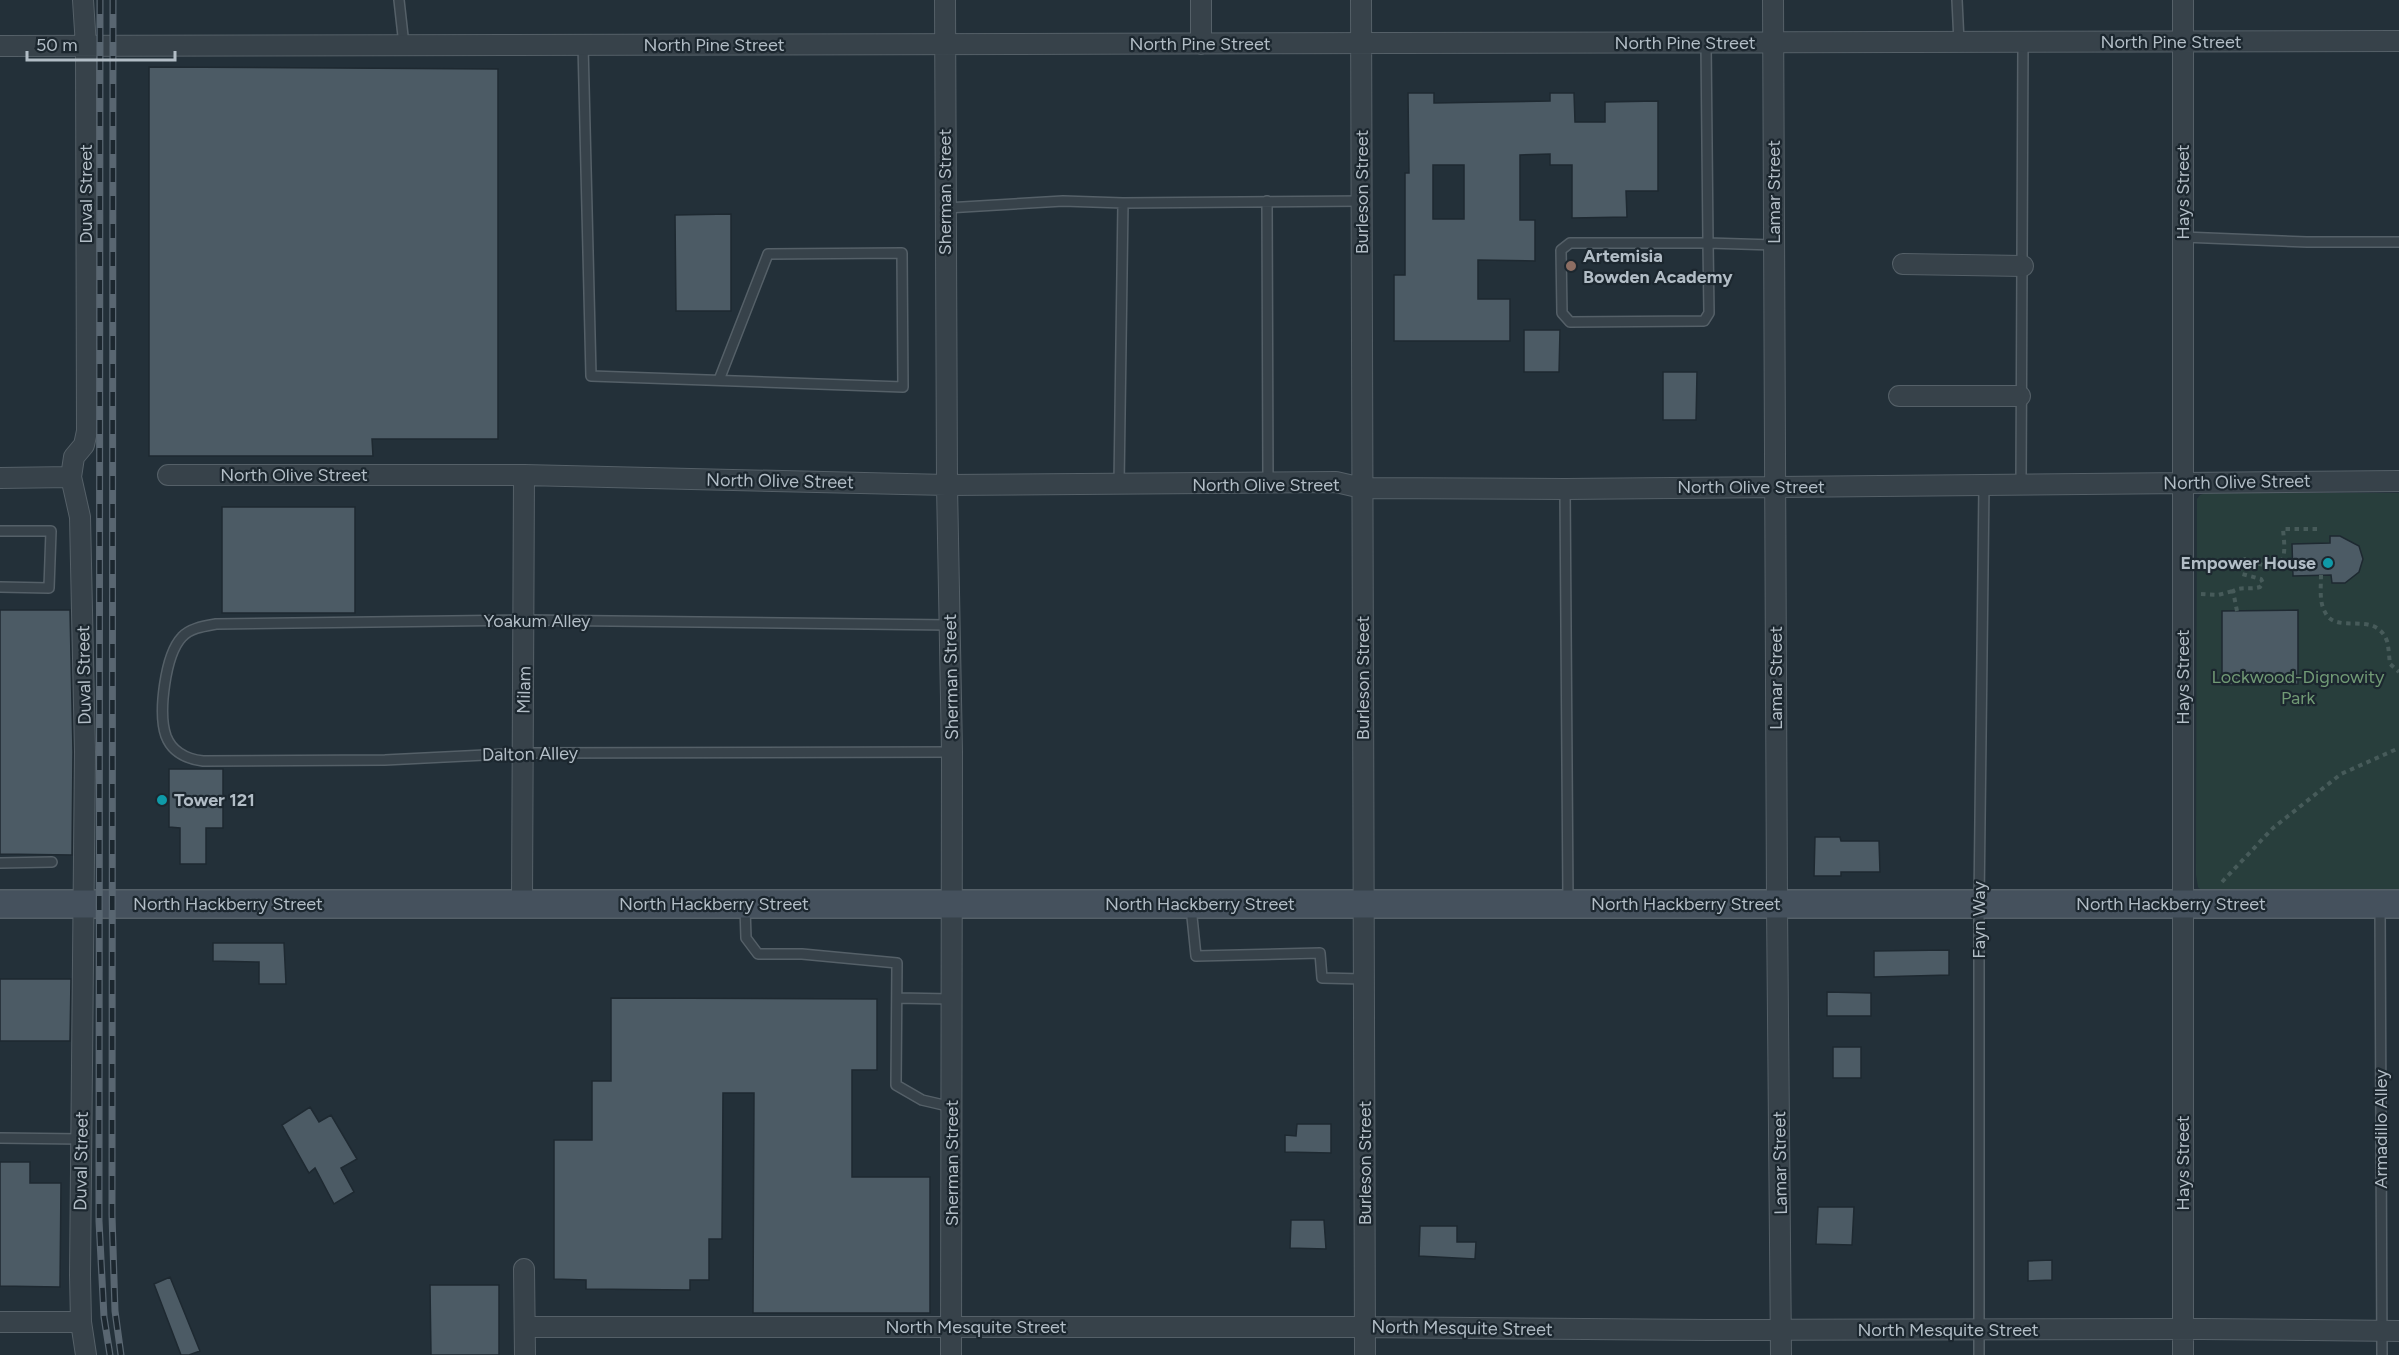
<svg xmlns="http://www.w3.org/2000/svg" width="2399" height="1355" viewBox="0 0 2399 1355" font-family="Figtree,sans-serif">
	<style>
		.green { fill: #283e3c }
		.building { fill: #4c5b65; stroke: #1e2931; stroke-width: 1.5; fill-rule: evenodd }
		.lines { fill: none; stroke-linecap: round; stroke-linejoin: round }
		.service-casing { stroke: #556068; stroke-width: 12 }
		.minor-casing { stroke: #556068; stroke-width: 22 }
		.secondary-casing { stroke: #556068; stroke-width: 30 }
		.path { stroke: #475b5a; stroke-width: 4; stroke-dasharray: 4.5 4.5; stroke-linecap: butt }
		.service { stroke: #37424a; stroke-width: 9 }
		.minor { stroke: #37424a; stroke-width: 20 }
		.secondary { stroke: #45515d; stroke-width: 27 }
		.rail-casing { stroke: #596671; stroke-width: 7 }
		.rail { stroke: #1c272f; stroke-width: 4.5; stroke-dasharray: 14; stroke-linecap: butt }
		.education-dot { fill: #8d6e63; stroke: #1c272f; stroke-width: 2 }
		.culture-dot { fill: #0f9aa8; stroke: #1c272f; stroke-width: 2 }
		.labels { text-anchor: middle; dominant-baseline: central; stroke-width: 4.5; stroke-linejoin: round; paint-order: stroke }
		.street-label { font-size: 18px; fill: #b2bdc6; stroke: #1c272f }
		.poi-label { font-size: 18px; font-weight: bold; fill: #b2bdc6; stroke: #1c272f; text-anchor: start }
		.park-label { font-size: 18px; fill: #719a75; stroke: #1c272f }
	</style>
	<rect width="100%" height="100%" fill="#233039"/>
	<path class="green" d="M 2206,493 L 2399,493 L 2399,895 L 2204,893 L 2198,887 L 2196,875 L 2197,499 L 2200,495 Z"/>
	<path class="building" d="M 149,67 L 498,69 L 498,439 L 372,439 L 373,456 L 149,456 Z
		M 1408,93 L 1434,93 L 1434,103 L 1550,101 L 1550,93 L 1574,93 L 1575,122 L 1605,122 L 1605,102 L 1658,101 L 1658,191 L 1626,191 L 1627,217 L 1572,218 L 1572,165 L 1550,165 L 1550,154 L 1520,155 L 1520,220 L 1535,220 L 1535,261 L 1478,260 L 1478,299 L 1510,299 L 1510,341 L 1394,341 L 1394,275 L 1405,275 L 1405,173 L 1409,173 ZM 1433,165 L 1464,165 L 1464,219 L 1433,219 Z
		M 731,214 L 731,311 L 676,311 L 675,215 Z
		M 1524,330 L 1560,330 L 1559,372 L 1524,372 Z
		M 1663,372 L 1697,372 L 1696,420 L 1663,420 Z
		M 222,507 L 355,507 L 355,613 L 222,613 Z
		M 2330,536 L 2340,536 L 2359,546 L 2363,559 L 2359,572 L 2345,583 L 2332,583 L 2331,575 L 2293,576 L 2292,544 L 2330,543 Z
		M 0,610 L 70,610 L 73,752 L 72,855 L 0,854 Z
		M 2298,610 L 2298,684 L 2222,685 L 2222,611 Z
		M 169,769 L 223,769 L 223,828 L 206,828 L 206,864 L 180,864 L 180,828 L 169,827 Z
		M 1815,837 L 1840,837 L 1841,841 L 1879,841 L 1880,872 L 1841,872 L 1841,876 L 1814,876 Z
		M 213,943 L 284,943 L 286,984 L 259,984 L 259,962 L 213,961 Z
		M 1949,950 L 1949,975 L 1874,977 L 1874,951 Z
		M 0,979 L 71,979 L 70,1041 L 0,1041 Z
		M 1827,992 L 1871,993 L 1871,1016 L 1827,1016 Z
		M 611,998 L 877,999 L 877,1070 L 852,1070 L 852,1177 L 930,1177 L 930,1313 L 753,1313 L 754,1093 L 723,1093 L 722,1239 L 709,1239 L 709,1280 L 690,1280 L 690,1290 L 586,1289 L 586,1280 L 554,1279 L 554,1140 L 592,1140 L 592,1081 L 611,1081 Z
		M 1833,1047 L 1861,1047 L 1861,1078 L 1833,1078 Z
		M 310,1107 L 319,1122 L 331,1115 L 357,1159 L 341,1168 L 354,1192 L 334,1204 L 315,1168 L 309,1173 L 282,1125 Z
		M 1297,1124 L 1331,1124 L 1331,1153 L 1285,1152 L 1285,1135 L 1296,1136 Z
		M 0,1162 L 30,1162 L 30,1183 L 61,1183 L 60,1287 L 0,1286 Z
		M 1818,1207 L 1854,1207 L 1852,1245 L 1816,1244 Z
		M 1291,1220 L 1324,1220 L 1326,1249 L 1290,1248 Z
		M 1420,1226 L 1457,1226 L 1457,1242 L 1476,1242 L 1475,1259 L 1419,1256 Z
		M 2052,1260 L 2052,1280 L 2028,1281 L 2028,1261 Z
		M 170,1277 L 200,1351 L 189,1355 L 181,1355 L 154,1284 Z
		M 430,1285 L 499,1285 L 499,1355 L 431,1355 Z"/>
	<g class="lines">
		<defs>
			<path id="service" d="M 399,0 L 404,45
				M 1957,0 L 1959,42
				M 1706,43 L 1708,243 L 1774,245
				M 583,44 L 591,376 L 903,387 L 902,253 L 768,254 L 719,380
				M 1267,201 L 1268,484
				M 946,208 L 1063,201 L 1123,203
				M 2183,237 L 2307,242 L 2399,242
				M 1570,243 L 1708,243 L 1709,313 L 1704,321 L 1570,322 L 1562,313 L 1561,250 Z
				M 1119,485 L 1123,203 L 1362,201
				M 2021,485 L 2023,43
				M 1565,489 L 1568,901
				M 0,531 L 51,531 L 49,588 L 0,587
				M 950,625 L 525,620 L 216,624 C 205,626 190,628 182,637 C 165,655 158,713 166,736 C 172,752 187,759 203,761 L 385,760 L 523,753 L 952,752
				M 0,863 L 52,862
				M 745,907 L 746,938 L 758,954 L 802,954 L 897,963 L 896,1085 L 922,1100 L 952,1107
				M 1191,907 L 1196,956 L 1320,953 L 1322,978 L 1364,979
				M 2380,907 L 2382,1355
				M 897,998 L 952,999
				M 0,1138 L 81,1139
				M 1979,1355 L 1979,904 L 1984,486"/>
			<path id="minor" d="M 83,0 L 86,46 L 87,431 L 84,445 L 74,457 L 71,477 L 80,517 L 85,752 L 80,1275 L 81,1322 L 86,1355
				M 945,0 L 947,485 L 952,752 L 951,1355
				M 1201,0 L 1201,44
				M 1361,0 L 1365,1355
				M 1773,0 L 1777,904 L 1781,1355
				M 0,46 L 2399,41
				M 1903,264 L 2023,266
				M 1899,396 L 2020,396
				M 168,475 L 524,475 L 947,485 L 1336,482 L 1362,488 L 1565,489 L 2399,481
				M 0,478 L 71,477
				M 522,904 L 524,475
				M 524,1269 L 525,1355
				M 0,1322 L 81,1322
				M 525,1327 L 1365,1327 L 1709,1330 L 2202,1329 L 2399,1331
				M 2183,1355 L 2183,0"/>
			<path id="secondary" d="M 0,904 L 2399,904"/>
		</defs>
		<use href="#service" class="service-casing"/>
		<use href="#minor" class="minor-casing"/>
		<use href="#secondary" class="secondary-casing"/>
		<path class="path" d="M 2321,575 C 2321,587 2319,602 2325,612 C 2336,636 2375,609 2387,641 C 2389,649 2389,657 2390,664 L 2399,672
			M 2201,594 L 2218,595 L 2233,591
			M 2237,611 L 2233,591 C 2242,586 2250,590 2260,587 L 2263,583 L 2261,579 L 2242,574 L 2240,570 L 2241,563 L 2245,559 L 2274,569 C 2288,561 2284,543 2283,529 L 2321,529
			M 2222,882 L 2273,828 L 2341,774 L 2399,748"/>
		<use href="#service" class="service"/>
		<use href="#minor" class="minor"/>
		<use href="#secondary" class="secondary"/>
		<defs>
			<path id="rail" d="M 100,0 L 99,1221 L 104,1317 L 110,1355
				M 113,0 L 112,1215 L 115,1311 L 121,1355"/>
		</defs>
		<use href="#rail" class="rail-casing"/>
		<use href="#rail" class="rail"/>
	</g>
	<circle class="education-dot" cx="1571" cy="266" r="6"/>
	<g class="culture-dot">
		<circle cx="2328" cy="563" r="6"/>
		<circle cx="162" cy="800" r="6"/>
	</g>
	<g class="labels">
		<g class="street-label">
			<text x="2171" y="42">North Pine Street</text>
			<text x="1685" y="43">North Pine Street</text>
			<text x="1200" y="44">North Pine Street</text>
			<text x="714" y="45">North Pine Street</text>
			<text transform="translate(945 192) rotate(-90)">Sherman Street</text>
			<text transform="translate(1362 192) rotate(-90)">Burleson Street</text>
			<text transform="translate(1774 192) rotate(-90)">Lamar Street</text>
			<text transform="translate(2183 192) rotate(-90)">Hays Street</text>
			<text transform="translate(86 194) rotate(-90)">Duval Street</text>
			<text x="294" y="475">North Olive Street</text>
			<text transform="translate(780 481) rotate(1)">North Olive Street</text>
			<text transform="translate(2237 482) rotate(-1)">North Olive Street</text>
			<text x="1266" y="485">North Olive Street</text>
			<text x="1751" y="487">North Olive Street</text>
			<text x="537" y="621">Yoakum Alley</text>
			<text transform="translate(84 675) rotate(-91)">Duval Street</text>
			<text transform="translate(951 677) rotate(-91)">Sherman Street</text>
			<text transform="translate(2183 677) rotate(-90)">Hays Street</text>
			<text transform="translate(1363 678) rotate(-90)">Burleson Street</text>
			<text transform="translate(1776 678) rotate(-90)">Lamar Street</text>
			<text transform="translate(524 690) rotate(-89)">Milam</text>
			<text transform="translate(530 754) rotate(-1)">Dalton Alley</text>
			<text x="228" y="904">North Hackberry Street</text>
			<text x="714" y="904">North Hackberry Street</text>
			<text x="1200" y="904">North Hackberry Street</text>
			<text x="1686" y="904">North Hackberry Street</text>
			<text x="2171" y="904">North Hackberry Street</text>
			<text transform="translate(1979 920) rotate(-90)">Fayn Way</text>
			<text transform="translate(2381 1129) rotate(-90)">Armadillo Alley</text>
			<text transform="translate(81 1161) rotate(-89)">Duval Street</text>
			<text transform="translate(952 1163) rotate(-90)">Sherman Street</text>
			<text transform="translate(1365 1163) rotate(-90)">Burleson Street</text>
			<text transform="translate(1780 1163) rotate(-91)">Lamar Street</text>
			<text transform="translate(2183 1163) rotate(-90)">Hays Street</text>
			<text x="976" y="1327">North Mesquite Street</text>
			<text transform="translate(1462 1328) rotate(1)">North Mesquite Street</text>
			<text x="1948" y="1330">North Mesquite Street</text>
		</g>
		<g class="poi-label">
			<text x="1583" y="256">Artemisia<tspan x="1583" dy="21">Bowden Academy</tspan></text>
			<text x="2316" y="563" text-anchor="end">Empower House</text>
			<text x="174" y="800">Tower 121</text>
		</g>
		<g class="park-label">
			<text x="2298" y="677">Lockwood-Dignowity<tspan x="2298" dy="21">Park</tspan></text>
		</g>
	</g>
	<path d="M27 51v9h148v-9" fill="none" stroke="#b2bdc6" stroke-width="3"/>
	<text x="36" y="51" font-size="18" fill="#b2bdc6" stroke="#1c272f" stroke-width="4.5" paint-order="stroke">50 m</text>
</svg>
